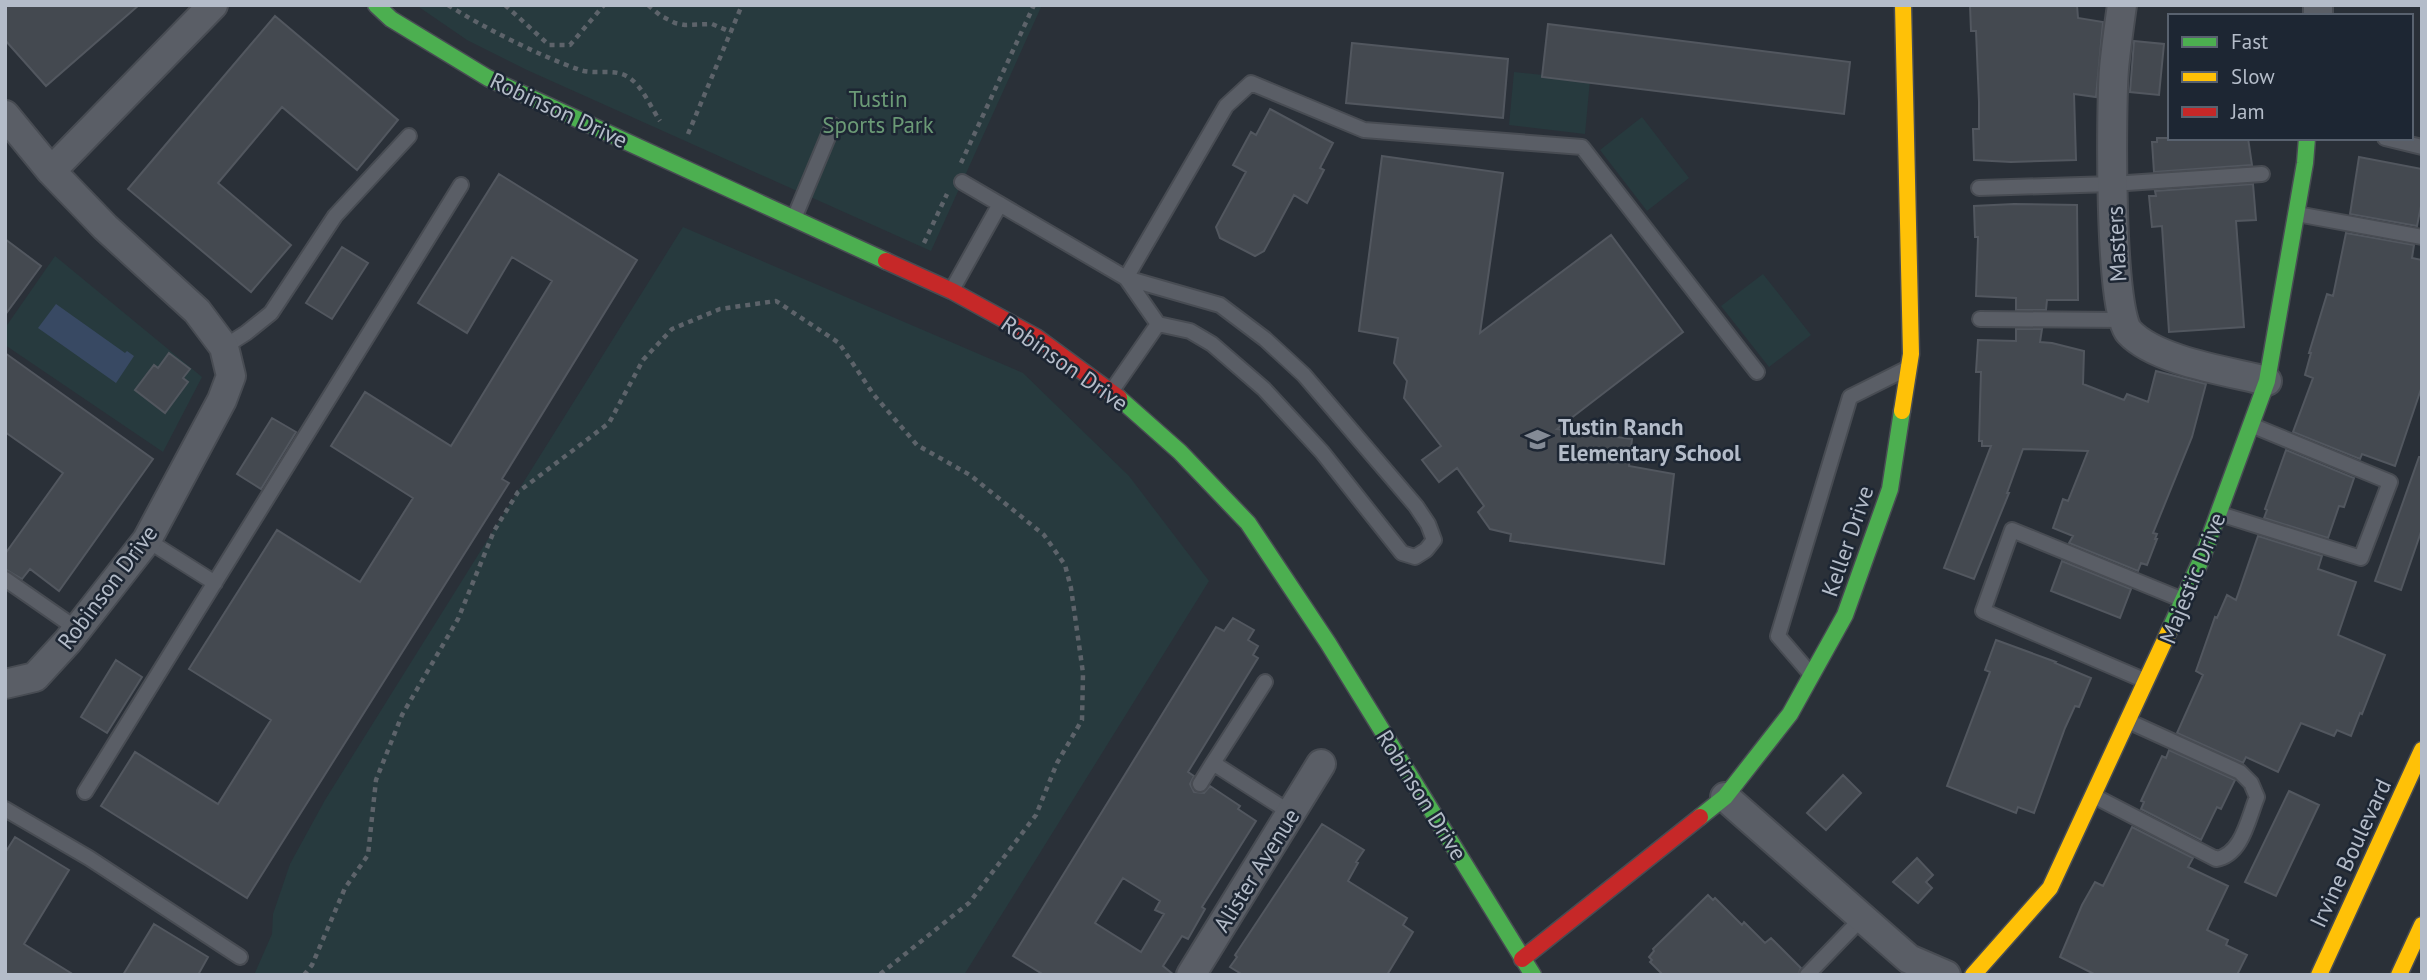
<svg xmlns="http://www.w3.org/2000/svg" width="2427" height="980" viewBox="0 0 2427 980" font-family="'PT Sans',sans-serif">
	<style>
		.green { fill: #273a3e }
		.water { fill: #384963 }
		.building { fill: #444950; stroke: #52575f; stroke-width: 2; fill-rule: evenodd }
		.lines { fill: none; stroke-linecap: round; stroke-linejoin: round }
		.lane-casing { stroke: #484c53; stroke-width: 18 }
		.street-casing { stroke: #484c53; stroke-width: 32 }
		.fast-casing { stroke: #484c53; stroke-width: 19 }
		.slow-casing { stroke: #484c53; stroke-width: 19 }
		.jam-casing { stroke: #484c53; stroke-width: 19 }
		.path { stroke: #5d636a; stroke-width: 4.5; stroke-dasharray: 5 5; stroke-linecap: butt }
		.lane { stroke: #5a5e66; stroke-width: 14 }
		.street { stroke: #5a5e66; stroke-width: 28 }
		.fast { stroke: #4caf50; stroke-width: 16 }
		.slow { stroke: #ffc107; stroke-width: 16 }
		.jam { stroke: #c62828; stroke-width: 16 }
		.labels { text-anchor: middle; dominant-baseline: central; stroke-width: 5; stroke-linejoin: round; paint-order: stroke }
		.park-label { font-size: 23px; fill: #6b9a76; stroke: #1d2633 }
		.street-label { font-size: 23px; fill: #b4bcc9; stroke: #1d2633 }
		.poi-label { font-size: 23px; font-weight: bold; fill: #b4bcc9; stroke: #1d2633; text-anchor: start }
	</style>
	<rect width="100%" height="100%" fill="#2a3038"/>
	<path class="green" d="M 416,5 L 1042,5 L 931,251 L 527,70 L 467,40 Z
		M 1514,72 L 1590,80 L 1585,134 L 1509,125 Z
		M 1642,117 L 1689,178 L 1647,211 L 1600,150 Z
		M 683,227 L 1023,373 L 1129,476 L 1209,581 L 964,975 L 254,975 L 272,934 L 273,914 L 290,864 L 325,800 Z
		M 55,256 L 202,377 L 163,452 L 5,345 L 5,328 Z
		M 1763,274 L 1811,335 L 1769,367 L 1721,306 Z"/>
	<path class="water" d="M 56,304 L 125,353 L 127,351 L 134,356 L 116,383 L 38,328 Z"/>
	<path class="building" d="M 5,5 L 139,5 L 46,86 L 5,40 Z
		M 1970,5 L 2077,5 L 2078,18 L 2103,22 L 2096,97 L 2074,94 L 2076,160 L 2011,162 L 1974,160 L 1973,129 L 1979,129 L 1979,102 L 1976,31 L 1971,31 Z
		M 275,16 L 398,120 L 357,170 L 282,107 L 218,183 L 291,245 L 251,292 L 128,189 Z
		M 1548,24 L 1850,62 L 1844,114 L 1542,77 Z
		M 2134,41 L 2164,44 L 2159,95 L 2130,92 Z
		M 1352,43 L 1508,59 L 1503,118 L 1346,103 Z
		M 1270,109 L 1333,143 L 1320,168 L 1324,170 L 1307,203 L 1294,195 L 1264,251 L 1255,256 L 1220,238 L 1216,227 L 1246,172 L 1233,165 L 1251,132 L 1256,135 Z
		M 2157,138 L 2248,138 L 2252,165 L 2154,172 L 2152,142 L 2157,142 Z
		M 1382,156 L 1503,173 L 1480,333 L 1611,235 L 1683,332 L 1557,429 L 1632,439 L 1629,466 L 1674,474 L 1664,564 L 1510,541 L 1511,534 L 1490,529 L 1478,512 L 1484,506 L 1457,468 L 1439,482 L 1422,460 L 1441,446 L 1404,398 L 1407,381 L 1394,363 L 1398,338 L 1359,331 Z
		M 2359,157 L 2422,169 L 2422,201 L 2417,226 L 2350,214 Z
		M 499,174 L 637,260 L 502,479 L 509,483 L 247,898 L 101,806 L 135,752 L 218,804 L 271,720 L 189,669 L 277,530 L 360,582 L 413,498 L 331,446 L 365,392 L 451,446 L 552,281 L 512,257 L 467,333 L 418,303 Z
		M 2253,184 L 2256,220 L 2236,221 L 2244,327 L 2169,332 L 2162,226 L 2152,227 L 2149,196 L 2156,196 L 2155,191 Z
		M 2014,204 L 2077,205 L 2078,300 L 2047,300 L 2046,310 L 2016,310 L 2016,298 L 1976,296 L 1978,237 L 1975,237 L 1974,206 Z
		M 2346,233 L 2414,245 L 2412,258 L 2422,260 L 2422,386 L 2395,466 L 2362,454 L 2360,459 L 2293,432 L 2313,378 L 2305,375 L 2311,353 L 2309,353 L 2327,294 L 2333,296 Z
		M 5,239 L 41,266 L 5,315 Z
		M 342,247 L 368,263 L 332,319 L 306,303 Z
		M 2016,329 L 2042,329 L 2040,342 L 2052,343 L 2084,351 L 2083,384 L 2124,400 L 2127,394 L 2148,402 L 2156,371 L 2206,384 L 2192,437 L 2153,533 L 2157,534 L 2155,539 L 2157,539 L 2147,565 L 2141,563 L 2138,571 L 2069,543 L 2073,536 L 2053,528 L 2063,499 L 2068,501 L 2088,451 L 2023,449 L 2007,493 L 2009,493 L 1974,579 L 1944,568 L 1991,446 L 1982,446 L 1982,441 L 1979,441 L 1981,372 L 1976,372 L 1978,340 L 2016,341 Z
		M 5,353 L 153,459 L 59,591 L 30,569 L 22,579 L 5,569 L 5,554 L 63,473 L 5,432 Z
		M 169,353 L 190,369 L 183,378 L 188,382 L 165,413 L 135,390 L 154,365 L 158,368 Z
		M 272,418 L 296,432 L 261,489 L 237,474 Z
		M 2286,450 L 2354,478 L 2344,507 L 2339,506 L 2328,538 L 2264,518 L 2267,510 L 2265,509 Z
		M 2419,457 L 2422,457 L 2422,529 L 2401,590 L 2375,581 Z
		M 2258,536 L 2322,556 L 2318,569 L 2356,582 L 2338,635 L 2385,655 L 2362,714 L 2360,713 L 2351,736 L 2337,730 L 2334,736 L 2301,723 L 2278,772 L 2246,757 L 2243,763 L 2177,733 L 2203,675 L 2196,671 L 2215,617 L 2217,618 L 2227,595 L 2236,600 Z
		M 2062,561 L 2131,589 L 2120,618 L 2051,591 Z
		M 1233,618 L 1254,630 L 1248,640 L 1258,646 L 1253,655 L 1258,658 L 1188,772 L 1194,776 L 1190,784 L 1194,792 L 1204,793 L 1210,786 L 1240,806 L 1238,809 L 1256,821 L 1202,907 L 1205,909 L 1188,939 L 1182,936 L 1163,966 L 1174,975 L 1044,975 L 1013,956 L 1216,627 L 1224,631 ZM 1123,878 L 1160,901 L 1155,910 L 1164,914 L 1141,952 L 1095,923 Z
		M 1996,640 L 2056,662 L 2055,663 L 2091,678 L 2079,707 L 2075,706 L 2065,728 L 2034,813 L 2018,807 L 2016,813 L 1947,786 L 1990,672 L 1985,670 Z
		M 116,660 L 142,677 L 107,733 L 81,717 Z
		M 2169,750 L 2235,780 L 2221,809 L 2217,807 L 2201,840 L 2141,809 L 2144,802 L 2141,801 L 2162,756 L 2166,758 Z
		M 1843,775 L 1861,793 L 1826,830 L 1807,813 Z
		M 2289,791 L 2319,805 L 2276,896 L 2245,882 Z
		M 1322,824 L 1364,850 L 1356,862 L 1358,863 L 1348,881 L 1407,918 L 1403,925 L 1413,932 L 1387,975 L 1243,975 L 1230,967 L 1237,957 L 1235,955 Z
		M 2132,827 L 2193,858 L 2188,867 L 2228,886 L 2207,930 L 2228,940 L 2226,945 L 2247,955 L 2237,975 L 2096,975 L 2060,957 L 2082,905 L 2095,882 L 2103,886 Z
		M 15,837 L 69,870 L 24,944 L 74,975 L 5,975 L 5,853 Z
		M 1917,858 L 1933,875 L 1926,882 L 1932,888 L 1918,903 L 1893,882 Z
		M 1708,895 L 1713,900 L 1715,898 L 1742,925 L 1744,922 L 1765,943 L 1771,938 L 1801,968 L 1798,975 L 1663,975 L 1650,962 L 1652,960 L 1649,957 L 1654,951 L 1653,949 Z
		M 154,924 L 208,957 L 198,975 L 123,975 Z"/>
	<g class="lines">
		<defs>
			<path id="lane" d="M 2385,138 L 2422,147
				M 962,182 L 1126,278 L 1158,324 L 1113,389
				M 1979,188 L 2112,184 L 2262,174
				M 2297,214 L 2422,237
				M 795,216 L 833,125
				M 953,288 L 1000,204
				M 1980,319 L 2123,320
				M 1158,324 L 1190,331 L 1212,344 L 1264,389 L 1322,452 L 1402,553 L 1415,557 L 1426,550 L 1434,540 L 1428,524 L 1416,506 L 1304,375 L 1265,339 L 1220,305 L 1126,278 L 1226,106 L 1251,83 L 1364,130 L 1582,147 L 1757,372
				M 224,347 L 246,333 L 271,313 L 335,216 L 409,136
				M 2220,514 L 2361,558 L 2390,482 L 2251,425
				M 147,540 L 215,583
				M 5,579 L 77,629
				M 1809,672 L 1778,636 L 1850,397 L 1904,370
				M 2146,681 L 1983,611 L 2012,530 L 2183,600
				M 1265,682 L 1213,763 L 1291,813
				M 1200,784 L 1213,763
				M 85,792 L 461,185
				M 2094,796 L 2216,859 C 2242,855 2248,819 2257,797 L 2251,783 L 2240,772 L 2130,722
				M 5,809 L 89,858 L 240,957
				M 1807,975 L 1862,918"/>
			<path id="street" d="M 2122,5 C 2119,26 2116,47 2114,69 C 2111,106 2109,311 2129,332 C 2156,361 2227,371 2267,381
				M 2318,16 L 2318,5
				M 5,115 L 51,171 L 105,227 L 197,311 L 224,347 L 231,376 L 222,400 L 147,540 L 68,641 L 35,677 L 5,684
				M 51,171 L 213,5
				M 1725,797 L 1909,959 L 1946,975
				M 1191,975 L 1321,764"/>
			<path id="fast" d="M 376,5 L 391,19 L 488,78 L 886,261
				M 1119,398 L 1180,452 L 1248,523 L 1328,643 L 1533,975
				M 2169,631 L 2202,558 L 2267,381 L 2305,163 L 2307,138
				M 1700,817 L 1725,797 L 1790,714 L 1845,615 L 1890,489 L 1902,411"/>
			<path id="slow" d="M 1902,411 L 1911,354 L 1903,5
				M 1973,975 L 2050,888 L 2169,631
				M 2319,975 L 2422,750
				M 2399,975 L 2422,925"/>
			<path id="jam" d="M 886,261 L 952,291 L 1036,337 L 1119,398
				M 1522,959 L 1700,817"/>
		</defs>
		<use href="#lane" class="lane-casing"/>
		<use href="#street" class="street-casing"/>
		<use href="#fast" class="fast-casing"/>
		<use href="#slow" class="slow-casing"/>
		<use href="#jam" class="jam-casing"/>
		<path class="path" d="M 448,5 C 484,28 540,56 580,70 C 596,75 614,68 628,77 C 642,85 651,108 660,121
			M 505,5 L 549,45 L 570,45 L 604,5
			M 648,5 L 661,16 L 675,23 L 685,25 L 712,24 L 731,32
			M 688,134 L 742,5
			M 961,163 L 1034,5
			M 924,243 L 947,194
			M 304,975 L 312,965 L 345,888 L 368,855 L 376,780 L 402,715 L 458,619 L 494,531 L 518,492 L 609,423 L 643,360 L 672,329 L 720,309 L 776,301 L 839,343 L 874,395 L 917,445 L 970,475 L 1044,535 L 1065,565 L 1071,588 L 1083,673 L 1082,720 L 1057,763 L 1036,815 L 969,903 L 879,975"/>
		<use href="#lane" class="lane"/>
		<use href="#street" class="street"/>
		<use href="#fast" class="fast"/>
		<use href="#slow" class="slow"/>
		<use href="#jam" class="jam"/>
	</g>
	<defs>
		<symbol id="school-bare" viewBox="-9 -9 18 18"><path d="M0-5L7-2L0 1L-7-2ZM-4 1L0 2.5L4 1V4Q0 6-4 4Z" fill="#848b96" stroke="#1d2633" stroke-width="2.5" paint-order="stroke"/></symbol>
	</defs>
	<g fill-rule="evenodd">
		<use href="#school-bare" x="1520" y="422" width="35" height="35"/>
	</g>
	<g class="labels">
		<g class="park-label">
			<text x="878" y="98">Tustin<tspan x="878" dy="26">Sports Park</tspan></text>
		</g>
		<g class="street-label">
			<text transform="translate(559 110) rotate(25)">Robinson Drive</text>
			<text transform="translate(2116 244) rotate(-93)">Masters</text>
			<text transform="translate(1065 363) rotate(35)">Robinson Drive</text>
			<text transform="translate(1847 541) rotate(-71)">Keller Drive</text>
			<text transform="translate(2192 578) rotate(-68)">Majestic Drive</text>
			<text transform="translate(107 587) rotate(-53)">Robinson Drive</text>
			<text transform="translate(1422 795) rotate(58)">Robinson Drive</text>
			<text transform="translate(2350 853) rotate(-65)">Irvine Boulevard</text>
			<text transform="translate(1256 870) rotate(-58)">Alister Avenue</text>
		</g>
		<g class="poi-label">
			<text x="1558" y="426">Tustin Ranch<tspan x="1558" dy="26">Elementary School</tspan></text>
		</g>
	</g>
	<rect width="2427" height="980" fill="none" stroke="#b4bcc9" stroke-width="14"/>
	<rect x="2168" y="14" width="245" height="126" fill="#1d2633" stroke="#59626f" stroke-width="2"/>
	<rect x="2182" y="37" width="35" height="10" fill="#4caf50" stroke="#59626f" stroke-width="2"/>
	<text x="2231" y="49" font-size="21" fill="#b4bcc9">Fast</text>
	<rect x="2182" y="72" width="35" height="10" fill="#ffc107" stroke="#59626f" stroke-width="2"/>
	<text x="2231" y="84" font-size="21" fill="#b4bcc9">Slow</text>
	<rect x="2182" y="107" width="35" height="10" fill="#c62828" stroke="#59626f" stroke-width="2"/>
	<text x="2231" y="119" font-size="21" fill="#b4bcc9">Jam</text>
</svg>
